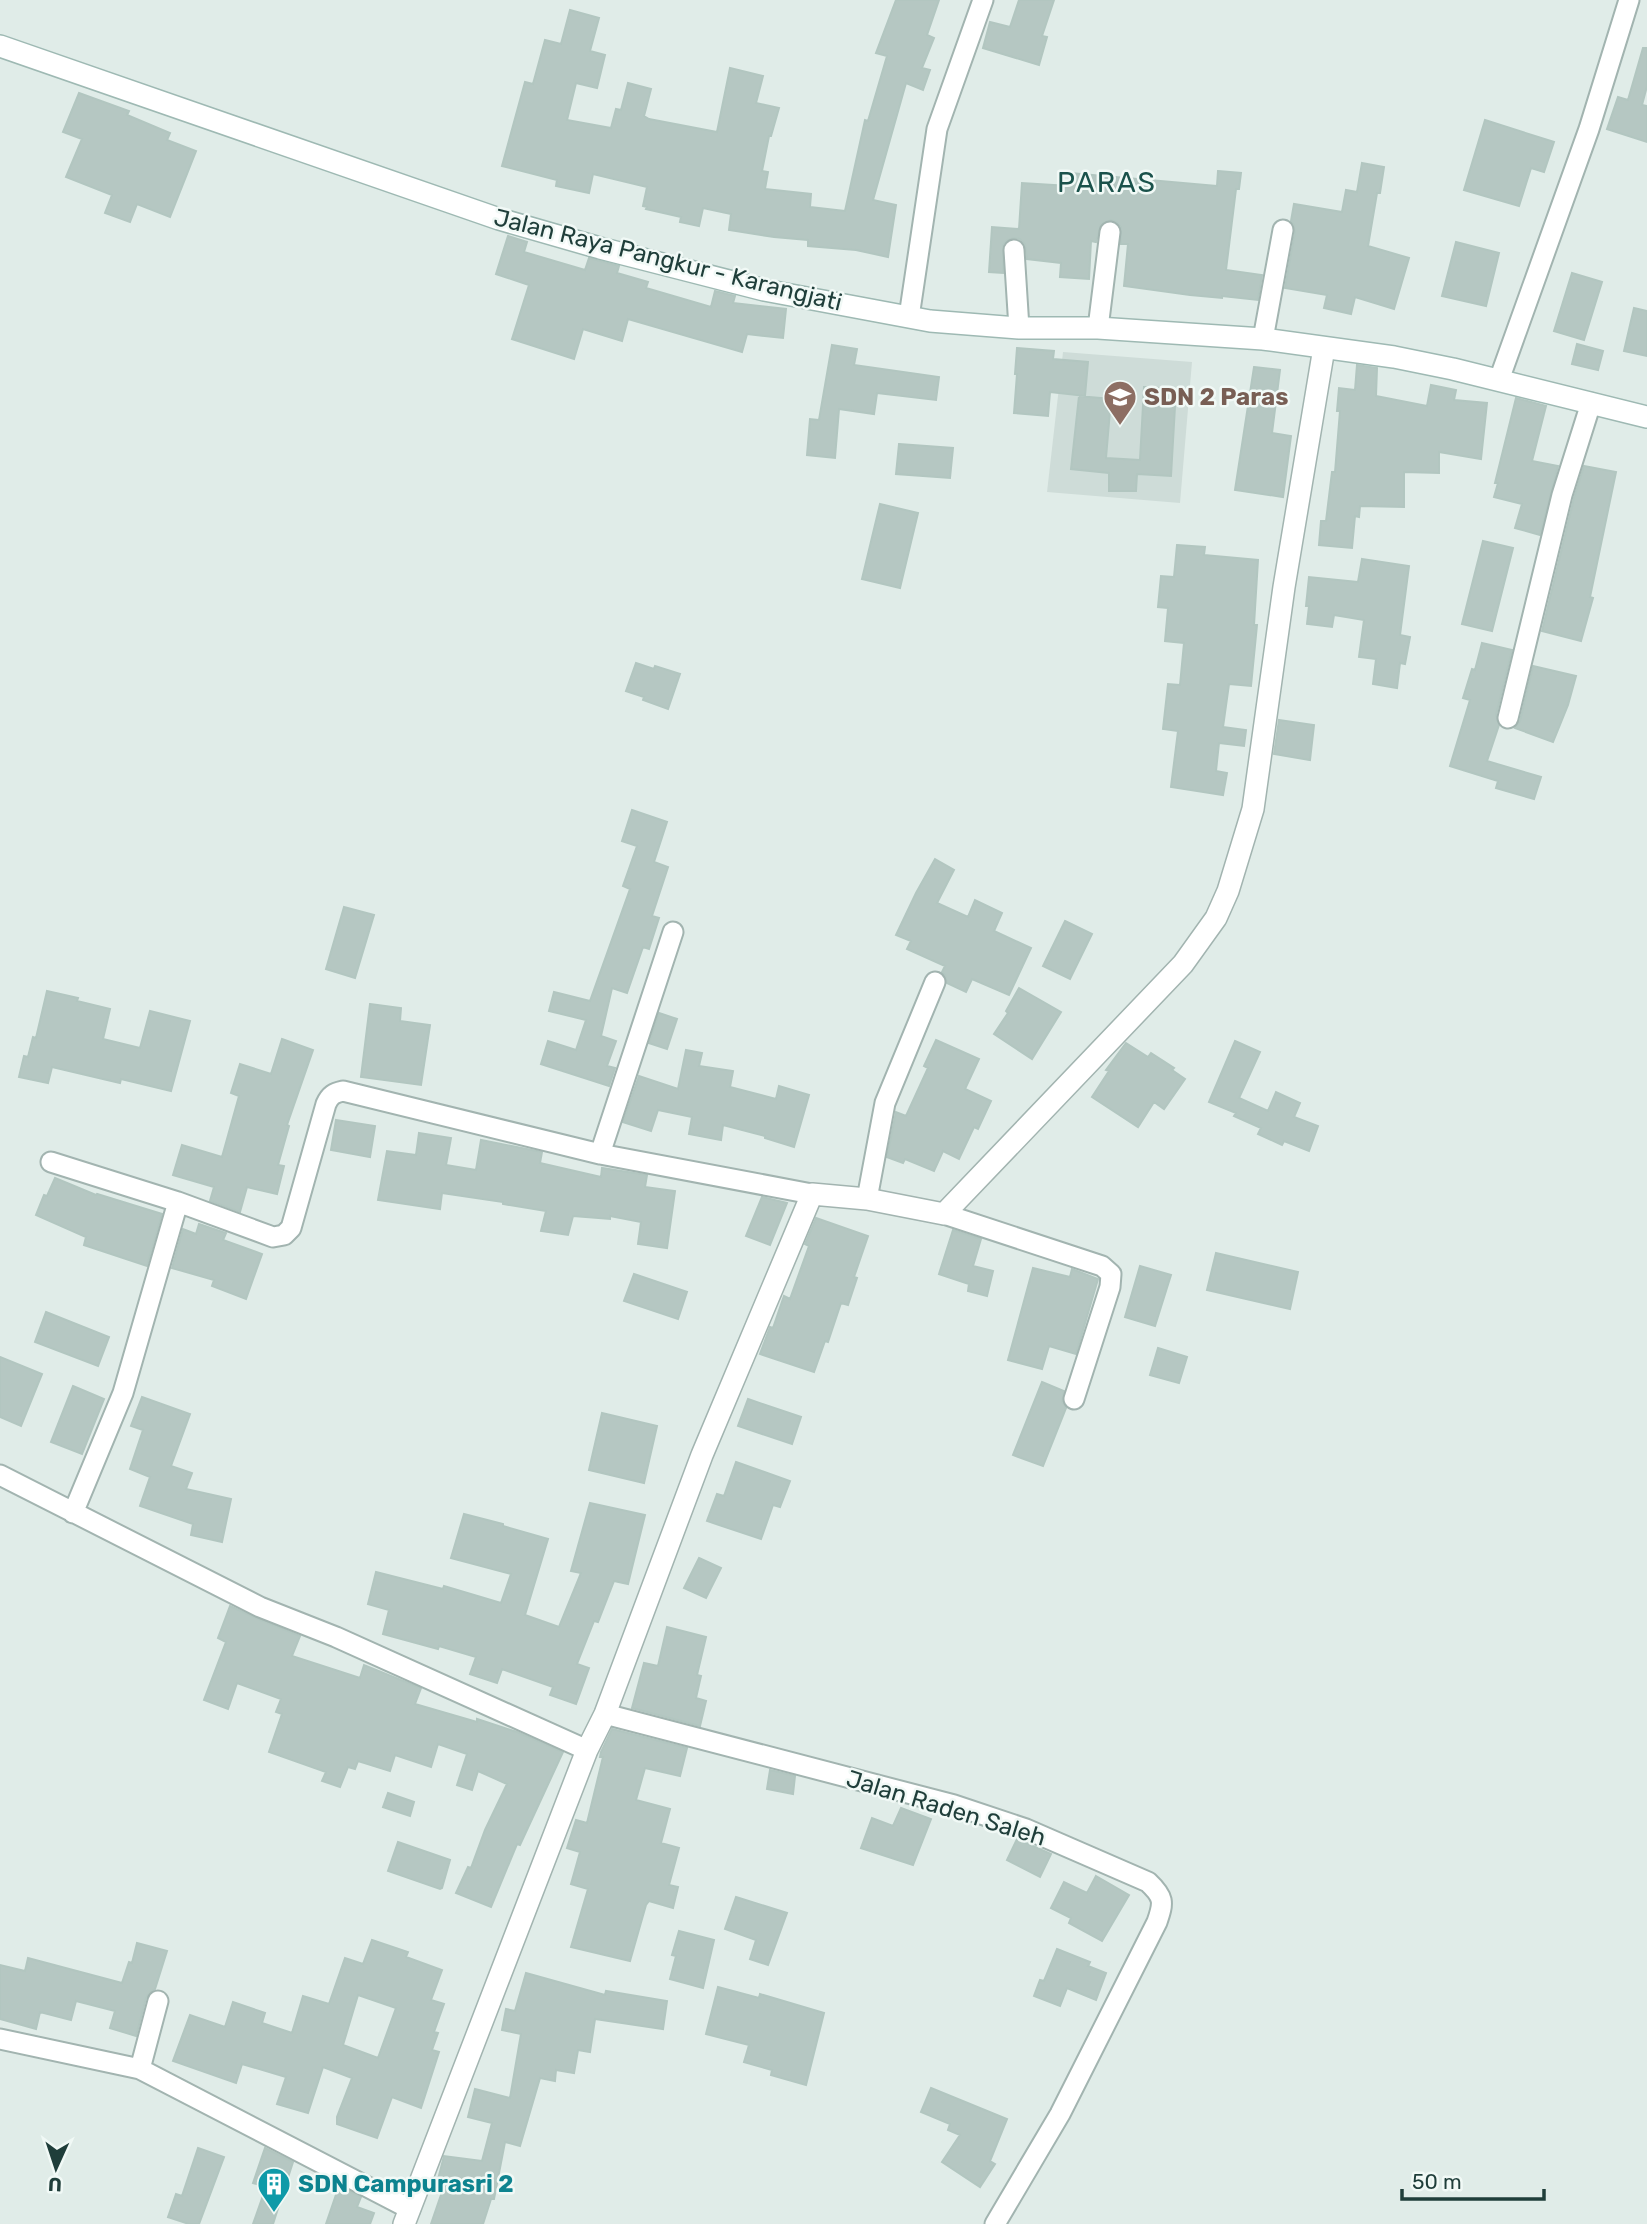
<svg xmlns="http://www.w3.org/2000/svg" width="1647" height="2224" viewBox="0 0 1647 2224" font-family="Rubik,sans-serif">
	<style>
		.built { fill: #cedcd8 }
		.building { fill: #b5c7c2; stroke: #b2c6c0; stroke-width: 2; fill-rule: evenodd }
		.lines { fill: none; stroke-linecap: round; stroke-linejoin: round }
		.minor-casing { stroke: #a2b4b0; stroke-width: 23 }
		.tertiary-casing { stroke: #a2b4b0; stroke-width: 24 }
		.secondary-casing { stroke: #9eb9b3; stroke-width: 24 }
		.minor { stroke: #fff; stroke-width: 19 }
		.tertiary { stroke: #fff; stroke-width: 21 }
		.secondary { stroke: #fff; stroke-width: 21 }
		.labels { text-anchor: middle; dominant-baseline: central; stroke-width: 5; stroke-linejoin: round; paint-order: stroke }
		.street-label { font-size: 24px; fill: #1f3e3a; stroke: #f1f9f6 }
		.education-label { font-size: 24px; font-weight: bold; fill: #785e54; stroke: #f1f9f6; text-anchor: start }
		.culture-label { font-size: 24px; font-weight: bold; fill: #0d838f; stroke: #f1f9f6; text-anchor: start }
		.quarter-label { font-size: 28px; letter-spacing: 2px; fill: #1a524b; stroke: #f1f9f6 }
	</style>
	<rect width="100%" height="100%" fill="#e0ece8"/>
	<path class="built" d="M 1063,352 L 1192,362 L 1180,503 L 1047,492 Z"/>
	<path class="building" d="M 896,0 L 939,0 L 927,35 L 934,38 L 922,68 L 930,70 L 923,90 L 906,83 L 873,200 L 896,205 L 888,257 L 856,250 L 808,246 L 808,240 L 774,237 L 729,230 L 731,214 L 703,208 L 699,226 L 680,222 L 681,217 L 646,209 L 647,207 L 643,206 L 647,187 L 593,174 L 589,193 L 556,186 L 557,180 L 502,166 L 525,82 L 533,84 L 545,40 L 561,44 L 570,10 L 599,18 L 590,51 L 605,55 L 597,88 L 576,83 L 567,120 L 611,128 L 616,109 L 621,110 L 628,83 L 651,89 L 644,116 L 649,119 L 717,132 L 730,68 L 763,76 L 756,103 L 779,108 L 771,136 L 769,136 L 762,171 L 768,172 L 765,189 L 811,194 L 810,207 L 845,211 L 865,120 L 868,121 L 887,56 L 876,53 Z
		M 1019,0 L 1054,0 L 1042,36 L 1047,37 L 1039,65 L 983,48 L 990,22 L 1010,27 Z
		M 1643,48 L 1647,48 L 1647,86 L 1642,105 L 1647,106 L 1647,142 L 1607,129 L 1618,97 L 1628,100 Z
		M 79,93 L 129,111 L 127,115 L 170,133 L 167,140 L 196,151 L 170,217 L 137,204 L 130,222 L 105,213 L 112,195 L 66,177 L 82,139 L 63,132 Z
		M 1485,120 L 1554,142 L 1544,172 L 1531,168 L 1519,206 L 1464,190 Z
		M 1362,163 L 1384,167 L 1380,193 L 1377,193 L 1368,246 L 1409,258 L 1394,309 L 1355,297 L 1351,314 L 1324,308 L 1327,295 L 1285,288 L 1295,232 L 1294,225 L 1291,221 L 1294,204 L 1342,212 L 1346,190 L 1357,192 Z
		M 1218,171 L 1241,173 L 1239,189 L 1236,189 L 1226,270 L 1262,275 L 1258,300 L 1222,296 L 1222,298 L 1190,295 L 1124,286 L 1128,244 L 1121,244 L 1121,227 L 1117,222 L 1111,220 L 1101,224 L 1096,242 L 1091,241 L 1089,279 L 1060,277 L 1061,263 L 1027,259 L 1025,244 L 1020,239 L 1014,238 L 1007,240 L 1003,245 L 1003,273 L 989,272 L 992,227 L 1019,229 L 1022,183 L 1070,186 L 1071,173 L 1217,186 Z
		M 508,236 L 527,242 L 524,252 L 585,270 L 589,258 L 619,266 L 617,273 L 648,282 L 646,288 L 711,307 L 715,291 L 735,296 L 733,303 L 786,309 L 783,338 L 747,334 L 742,352 L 628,319 L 622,341 L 583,329 L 574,359 L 512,339 L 529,285 L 496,274 Z
		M 1456,242 L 1499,253 L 1486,306 L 1442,296 Z
		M 1572,273 L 1602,282 L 1584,340 L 1554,331 Z
		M 1634,308 L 1647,311 L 1647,356 L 1624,351 Z
		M 1577,344 L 1603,351 L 1598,370 L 1572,364 Z
		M 832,345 L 857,349 L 854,365 L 939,377 L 936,400 L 877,393 L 874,414 L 839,409 L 835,458 L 807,455 L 810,419 L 819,420 Z
		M 1017,348 L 1054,351 L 1053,359 L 1088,362 L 1085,396 L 1050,392 L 1048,416 L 1014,413 L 1017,374 L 1015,374 Z
		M 1357,365 L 1377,368 L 1376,396 L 1427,406 L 1431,385 L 1456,390 L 1454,400 L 1487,403 L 1481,459 L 1439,452 L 1439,473 L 1404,472 L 1404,507 L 1360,506 L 1359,517 L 1355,516 L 1352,548 L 1319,545 L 1321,521 L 1326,521 L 1332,472 L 1335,472 L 1340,411 L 1337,411 L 1339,388 L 1355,390 Z
		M 1254,367 L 1280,370 L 1272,433 L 1291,436 L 1283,497 L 1235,490 Z
		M 1144,387 L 1176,389 L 1171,476 L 1137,474 L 1136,491 L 1109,491 L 1109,473 L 1071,469 L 1079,396 L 1111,399 L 1106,458 L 1140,460 Z
		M 1516,398 L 1546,406 L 1532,461 L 1558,466 L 1540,535 L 1515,528 L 1522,504 L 1494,497 L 1498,483 L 1495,483 Z
		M 899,444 L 953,448 L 950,478 L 896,474 Z
		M 1584,466 L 1616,472 L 1590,597 L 1593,598 L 1581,641 L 1542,631 L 1574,498 Z
		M 880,504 L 918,513 L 900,588 L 862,579 Z
		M 1483,541 L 1513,548 L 1492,631 L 1462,624 Z
		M 1177,545 L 1205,547 L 1204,555 L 1258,560 L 1254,625 L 1257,625 L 1251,686 L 1229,684 L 1223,727 L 1246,730 L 1244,746 L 1219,743 L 1216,771 L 1227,773 L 1223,795 L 1171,787 L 1178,731 L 1163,729 L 1168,684 L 1180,685 L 1184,643 L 1165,641 L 1168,608 L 1158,607 L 1161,576 L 1174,577 Z
		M 1362,559 L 1409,566 L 1400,635 L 1410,637 L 1405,664 L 1400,663 L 1397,688 L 1373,684 L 1376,659 L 1359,657 L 1364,620 L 1334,615 L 1332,627 L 1307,624 L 1309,606 L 1306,606 L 1309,577 L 1358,582 Z
		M 1482,643 L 1512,650 L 1496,715 L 1499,725 L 1487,761 L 1541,777 L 1534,799 L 1496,788 L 1498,781 L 1450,766 L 1470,700 L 1463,698 L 1472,669 L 1475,670 Z
		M 636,663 L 654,669 L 655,666 L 680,674 L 668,709 L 643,700 L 644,697 L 626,691 Z
		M 1533,666 L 1576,676 L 1568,705 L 1553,742 L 1515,728 L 1520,721 Z
		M 1279,720 L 1314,725 L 1310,760 L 1274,754 Z
		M 632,810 L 667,822 L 654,862 L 668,867 L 652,916 L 659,918 L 649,949 L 643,947 L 627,993 L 612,988 L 601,1036 L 616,1041 L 607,1066 L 615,1068 L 609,1086 L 541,1064 L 548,1041 L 576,1050 L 586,1020 L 549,1011 L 554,992 L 590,1001 L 630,889 L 623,886 L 637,846 L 622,841 Z
		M 935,859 L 954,870 L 937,903 L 968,917 L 975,900 L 1002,913 L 994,931 L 1031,948 L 1009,995 L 972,979 L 966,992 L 947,983 L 945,975 L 942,972 L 945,966 L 907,949 L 911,941 L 896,935 L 916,893 Z
		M 344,907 L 374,915 L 355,978 L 326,969 Z
		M 1065,921 L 1092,934 L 1070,979 L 1043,966 Z
		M 1019,988 L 1061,1012 L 1032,1059 L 994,1034 L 1008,1013 L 1006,1011 Z
		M 47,991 L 78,998 L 77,1001 L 110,1009 L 103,1039 L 140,1048 L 150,1011 L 190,1021 L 171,1091 L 121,1079 L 120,1083 L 52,1067 L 48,1083 L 19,1077 L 24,1056 L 28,1057 L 33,1037 L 36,1038 Z
		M 370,1004 L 401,1008 L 400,1021 L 430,1025 L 421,1085 L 361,1077 Z
		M 659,1013 L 677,1019 L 667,1049 L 649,1043 Z
		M 282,1039 L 313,1050 L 287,1125 L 289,1126 L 278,1165 L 284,1166 L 277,1194 L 247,1187 L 240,1212 L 210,1201 L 214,1187 L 173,1175 L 182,1145 L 222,1157 L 239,1096 L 231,1093 L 240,1064 L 271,1074 Z
		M 936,1040 L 979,1059 L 965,1089 L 991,1101 L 978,1129 L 974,1127 L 959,1159 L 943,1151 L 934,1171 L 905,1159 L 903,1163 L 887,1157 L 896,1112 L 906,1116 L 928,1068 L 924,1066 Z
		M 1235,1041 L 1260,1052 L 1239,1098 L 1268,1111 L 1276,1092 L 1300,1103 L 1294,1117 L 1318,1126 L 1309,1151 L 1284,1141 L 1282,1145 L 1258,1134 L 1261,1128 L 1234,1116 L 1236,1113 L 1209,1102 Z
		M 1126,1043 L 1148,1057 L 1151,1053 L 1174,1068 L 1172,1070 L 1185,1079 L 1164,1109 L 1154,1102 L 1138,1127 L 1092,1097 L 1109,1071 L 1106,1070 Z
		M 686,1050 L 702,1053 L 699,1066 L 733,1071 L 730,1087 L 776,1099 L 779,1086 L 809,1095 L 794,1147 L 765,1138 L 765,1136 L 723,1125 L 721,1140 L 689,1134 L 692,1117 L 658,1110 L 651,1131 L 623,1122 L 639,1076 L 678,1089 Z
		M 336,1120 L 375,1126 L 370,1157 L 331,1150 Z
		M 419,1133 L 451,1138 L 446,1165 L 476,1170 L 481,1140 L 542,1152 L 540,1163 L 601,1177 L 602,1168 L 647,1175 L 645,1187 L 675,1191 L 667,1248 L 638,1244 L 641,1222 L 610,1216 L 610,1219 L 573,1216 L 568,1235 L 541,1231 L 546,1211 L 503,1204 L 503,1202 L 442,1193 L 440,1209 L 378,1200 L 387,1151 L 416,1155 Z
		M 55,1178 L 96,1195 L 97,1194 L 162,1214 L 147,1266 L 84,1245 L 86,1237 L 36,1215 L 44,1195 L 47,1196 Z
		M 762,1197 L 787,1203 L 770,1245 L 746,1236 Z
		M 816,1218 L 868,1236 L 854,1277 L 857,1278 L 848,1305 L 841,1303 L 828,1342 L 825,1341 L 814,1372 L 760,1354 L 770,1327 L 773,1328 L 784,1296 L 790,1299 L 809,1246 L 805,1244 Z
		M 199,1224 L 226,1233 L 223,1240 L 262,1254 L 246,1299 L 212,1286 L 214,1280 L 172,1268 L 183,1229 L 196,1234 Z
		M 953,1230 L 981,1239 L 973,1266 L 993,1271 L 987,1296 L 968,1291 L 969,1284 L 939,1274 Z
		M 1216,1253 L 1298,1272 L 1290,1309 L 1207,1290 Z
		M 1140,1266 L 1171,1275 L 1155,1326 L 1125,1317 Z
		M 1033,1268 L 1070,1277 L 1072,1269 L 1098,1279 L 1076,1354 L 1049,1346 L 1042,1369 L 1008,1360 Z
		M 634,1274 L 687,1292 L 678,1319 L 624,1301 Z
		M 46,1312 L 109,1337 L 98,1366 L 35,1342 Z
		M 1158,1348 L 1187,1357 L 1179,1383 L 1150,1375 Z
		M 0,1357 L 42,1374 L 21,1426 L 0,1417 Z
		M 1042,1382 L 1064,1391 L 1062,1401 L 1066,1408 L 1043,1466 L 1013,1455 Z
		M 73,1386 L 104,1399 L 82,1454 L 51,1442 Z
		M 142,1397 L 190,1414 L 171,1466 L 192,1473 L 186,1489 L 231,1499 L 222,1542 L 191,1535 L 193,1524 L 140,1506 L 150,1477 L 130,1469 L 143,1430 L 131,1426 Z
		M 748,1399 L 801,1417 L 792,1444 L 738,1426 Z
		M 602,1413 L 657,1426 L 644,1483 L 589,1470 Z
		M 736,1462 L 790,1481 L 780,1507 L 773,1505 L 761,1539 L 707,1521 L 717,1494 L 724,1496 Z
		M 590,1503 L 645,1515 L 628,1584 L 614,1581 L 598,1622 L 594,1621 L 577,1664 L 589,1668 L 576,1704 L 550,1695 L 553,1687 L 502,1669 L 497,1683 L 470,1674 L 476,1657 L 439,1646 L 438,1649 L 383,1634 L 389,1610 L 368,1604 L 376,1572 L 443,1589 L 444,1586 L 501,1603 L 511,1574 L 451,1558 L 464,1514 L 503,1524 L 503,1526 L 548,1539 L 525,1615 L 559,1627 L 581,1573 L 571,1571 Z
		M 699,1558 L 721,1568 L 706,1598 L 684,1588 Z
		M 230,1606 L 256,1618 L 300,1636 L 292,1656 L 360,1678 L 364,1665 L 421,1688 L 415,1704 L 477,1722 L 477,1719 L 517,1732 L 563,1752 L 520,1845 L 517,1844 L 491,1907 L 456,1893 L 468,1867 L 471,1868 L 485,1830 L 507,1784 L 478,1771 L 472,1790 L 457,1785 L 467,1754 L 438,1744 L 431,1767 L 395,1755 L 390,1771 L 358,1761 L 355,1769 L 348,1767 L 340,1787 L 322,1781 L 326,1772 L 269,1752 L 282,1714 L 276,1712 L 281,1699 L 237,1683 L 228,1709 L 204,1700 L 226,1642 L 218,1638 Z
		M 667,1627 L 706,1637 L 697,1675 L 701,1676 L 696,1698 L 706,1701 L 700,1726 L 632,1708 L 644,1663 L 658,1666 Z
		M 612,1729 L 687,1748 L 680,1776 L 645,1768 L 636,1800 L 670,1809 L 661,1843 L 679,1848 L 669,1885 L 678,1887 L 673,1908 L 649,1901 L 646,1905 L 630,1961 L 571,1947 L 588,1889 L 571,1884 L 580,1852 L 567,1848 L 576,1820 L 587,1823 L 603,1757 L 600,1757 L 601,1752 Z
		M 770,1770 L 795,1776 L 793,1794 L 767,1789 Z
		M 388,1793 L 414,1802 L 410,1816 L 383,1807 Z
		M 901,1808 L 931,1819 L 913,1865 L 861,1848 L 872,1818 L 893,1826 Z
		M 1017,1839 L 1051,1854 L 1040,1877 L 1007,1860 Z
		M 398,1842 L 450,1860 L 442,1888 L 440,1889 L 388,1871 Z
		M 1096,1876 L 1129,1895 L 1102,1941 L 1069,1923 L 1071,1918 L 1051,1908 L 1064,1882 L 1087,1893 Z
		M 736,1897 L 787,1913 L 768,1965 L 750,1959 L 756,1940 L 725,1929 Z
		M 679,1931 L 714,1940 L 703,1988 L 670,1979 L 676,1956 L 672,1955 Z
		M 372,1940 L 408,1952 L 406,1957 L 442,1970 L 431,2000 L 444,2004 L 434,2032 L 438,2033 L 432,2050 L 439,2052 L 421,2108 L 392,2097 L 377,2138 L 337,2124 L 337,2117 L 352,2078 L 323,2067 L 308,2113 L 277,2104 L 286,2077 L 242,2064 L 236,2083 L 173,2061 L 190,2015 L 225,2027 L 233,2002 L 265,2013 L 262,2023 L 292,2033 L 303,1996 L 329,2004 L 345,1958 L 363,1964 ZM 358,1995 L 396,2008 L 378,2058 L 343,2045 Z
		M 137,1943 L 167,1951 L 155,1989 L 150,1992 L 146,1998 L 136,2036 L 110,2028 L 115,2011 L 76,2001 L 71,2020 L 40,2012 L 36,2029 L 0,2019 L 0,1965 L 25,1971 L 28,1958 L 122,1983 L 129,1962 L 132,1963 Z
		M 1057,1949 L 1090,1962 L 1088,1966 L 1106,1973 L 1096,2000 L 1067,1988 L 1060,2006 L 1034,1996 L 1040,1980 L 1044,1981 Z
		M 526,1973 L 605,1995 L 606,1991 L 667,2001 L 663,2029 L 595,2019 L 590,2052 L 578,2050 L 574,2073 L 556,2070 L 555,2081 L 540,2078 L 520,2146 L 505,2142 L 494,2199 L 491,2199 L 483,2224 L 431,2224 L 443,2189 L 436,2187 L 444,2156 L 482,2161 L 492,2123 L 468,2117 L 475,2089 L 510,2098 L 521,2034 L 502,2030 L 506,2009 L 515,2011 Z
		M 718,1987 L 759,1998 L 760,1994 L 824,2013 L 806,2085 L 771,2075 L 772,2070 L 744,2062 L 749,2045 L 706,2034 Z
		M 931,2088 L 1007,2119 L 990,2161 L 995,2164 L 980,2187 L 942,2162 L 960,2135 L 948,2130 L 950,2124 L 921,2112 Z
		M 198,2148 L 224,2157 L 199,2224 L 189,2224 L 168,2217 L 176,2194 L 182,2196 Z
		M 265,2148 L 293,2162 L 273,2224 L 253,2224 L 266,2187 L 253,2183 Z
		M 339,2186 L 361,2197 L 357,2207 L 374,2213 L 370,2224 L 326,2224 Z"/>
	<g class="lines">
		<defs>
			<path id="minor" d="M 1014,250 L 1019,328
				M 909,317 L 937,129 L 983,0
				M 1098,328 L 1110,232
				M 1263,339 L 1283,230
				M 1499,380 L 1589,129 L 1629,0
				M 1508,718 L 1562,495 L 1591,403
				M 600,1154 L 673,932
				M 51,1162 L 178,1202
				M 867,1199 L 885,1103 L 935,982
				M 944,1214 L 1102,1266 L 1111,1274 L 1110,1287 L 1074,1399
				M 0,1475 L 260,1607 L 336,1637 L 587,1750
				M 73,1513 L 123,1393 L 178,1202 L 273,1237 L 284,1235 L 291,1228 L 326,1104 C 330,1095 334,1093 343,1091 L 600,1154 L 812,1194
				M 605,1714 L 954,1805 L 1026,1829 L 1148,1882 C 1164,1897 1164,1902 1157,1922 L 1060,2114 L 995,2224
				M 0,2039 L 140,2069 L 410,2209
				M 140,2069 L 158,2001"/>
			<path id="tertiary" d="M 404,2224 L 587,1750 L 605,1714 L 702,1455 L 812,1194 L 867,1199 L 944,1214 L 1183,964 L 1216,918 L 1228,891 L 1253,809 L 1284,587 L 1324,348"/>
			<path id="secondary" d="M 0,46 L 499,219 L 600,248 L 764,290 L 930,321 L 1019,328 L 1098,328 L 1263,339 L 1394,357 L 1453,369 L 1647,417"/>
		</defs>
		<use href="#minor" class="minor-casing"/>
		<use href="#tertiary" class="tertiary-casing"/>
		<use href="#secondary" class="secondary-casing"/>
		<use href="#minor" class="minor"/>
		<use href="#tertiary" class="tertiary"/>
		<use href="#secondary" class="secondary"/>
	</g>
	<defs>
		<symbol id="school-pin" viewBox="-11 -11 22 30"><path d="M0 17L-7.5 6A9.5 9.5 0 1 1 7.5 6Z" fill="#8d6e63" stroke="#f1f9f6"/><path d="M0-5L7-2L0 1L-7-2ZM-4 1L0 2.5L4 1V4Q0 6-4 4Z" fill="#fff"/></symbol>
		<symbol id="building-pin" viewBox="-11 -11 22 30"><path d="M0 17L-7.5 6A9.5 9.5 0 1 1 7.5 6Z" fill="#0f9aa8" stroke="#f1f9f6"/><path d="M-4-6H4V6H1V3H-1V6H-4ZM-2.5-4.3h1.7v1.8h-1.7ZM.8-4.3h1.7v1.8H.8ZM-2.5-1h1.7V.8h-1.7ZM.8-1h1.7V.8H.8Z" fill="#fff"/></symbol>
	</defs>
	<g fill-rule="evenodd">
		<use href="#school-pin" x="1101" y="378" width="38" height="52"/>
		<use href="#building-pin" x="255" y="2165" width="38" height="52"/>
	</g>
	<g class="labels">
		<g class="street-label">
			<text transform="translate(668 260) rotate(14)">Jalan Raya Pangkur - Karangjati</text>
			<text transform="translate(946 1808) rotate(17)">Jalan Raden Saleh</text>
		</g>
		<g class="education-label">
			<text x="1144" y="397">SDN 2 Paras</text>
		</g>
		<g class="culture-label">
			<text x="298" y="2184">SDN Campurasri 2</text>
		</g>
		<g class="quarter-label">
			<text x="1107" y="182">PARAS</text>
		</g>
	</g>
	<g transform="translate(56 2168) rotate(183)" stroke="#f1f9f6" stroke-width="5" paint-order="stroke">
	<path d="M0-5L12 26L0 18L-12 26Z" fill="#1f3e3a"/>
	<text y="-10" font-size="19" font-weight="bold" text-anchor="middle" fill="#1f3e3a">U</text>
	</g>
	<path d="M1402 2189v10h142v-10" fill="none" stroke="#1f3e3a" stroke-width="3.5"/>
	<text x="1412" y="2189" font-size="21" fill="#1f3e3a" stroke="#f1f9f6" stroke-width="5" paint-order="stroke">50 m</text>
</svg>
